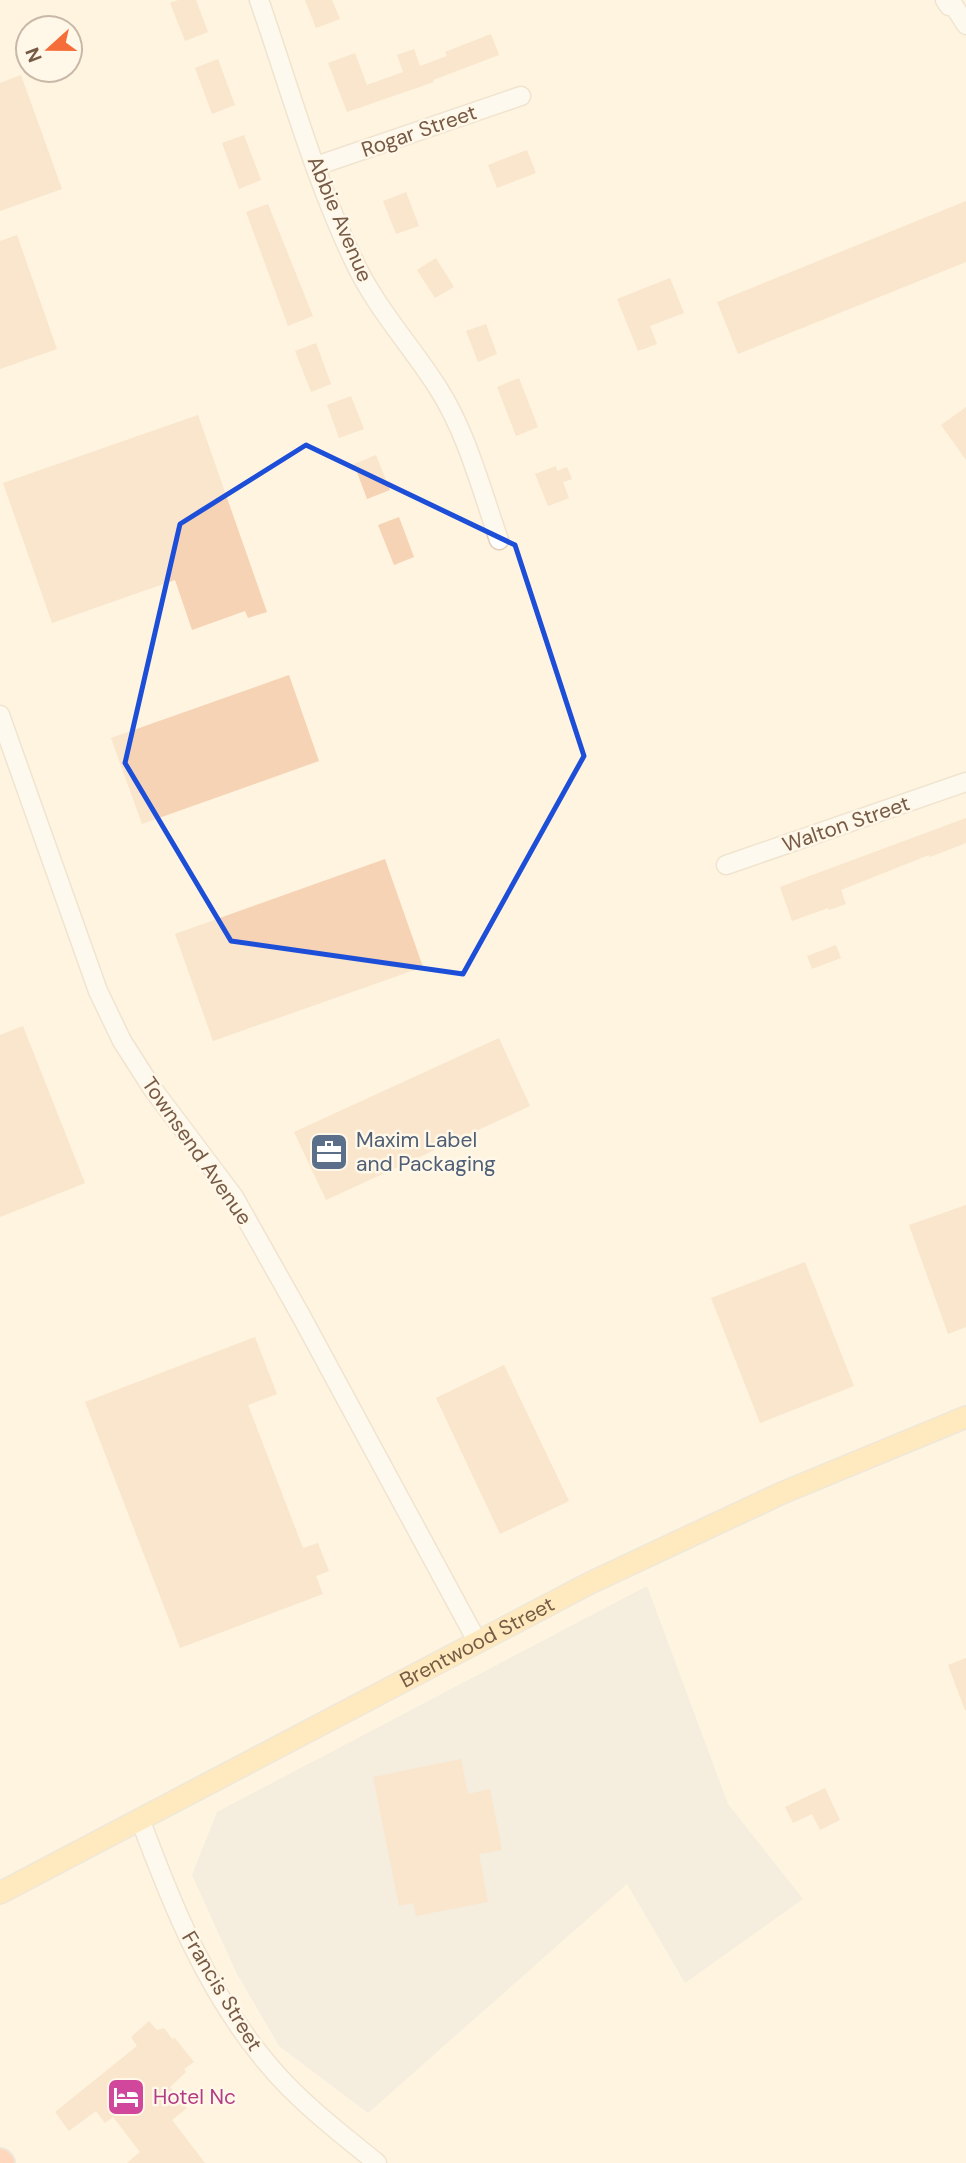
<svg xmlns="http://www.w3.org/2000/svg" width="966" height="2163" viewBox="0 0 966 2163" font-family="'DM Sans',sans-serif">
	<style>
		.industrial { fill: #ece5dc }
		.building { fill: #f6d3b5 }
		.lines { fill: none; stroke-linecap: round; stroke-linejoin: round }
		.minor-casing { stroke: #e3d0bb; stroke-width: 21 }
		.major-casing { stroke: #ded7d2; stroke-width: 24 }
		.highway-casing { stroke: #ded7d2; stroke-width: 28 }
		.minor { stroke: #fff; stroke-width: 18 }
		.major { stroke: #ffde96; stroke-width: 21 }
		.highway { stroke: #ffb490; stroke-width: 24 }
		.marked { fill: none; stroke: #1d4ed8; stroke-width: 5; stroke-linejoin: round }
		.labels { text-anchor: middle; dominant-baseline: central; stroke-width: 5; stroke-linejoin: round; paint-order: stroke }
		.street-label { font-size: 21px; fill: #775a45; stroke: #fff7e8 }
		.service-label { font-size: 21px; fill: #4e5e75; stroke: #fff7e8; text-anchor: start }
		.hotel-label { font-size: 21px; fill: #b23c85; stroke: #fff7e8; text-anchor: start }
	</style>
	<rect width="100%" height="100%" fill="#fef4e0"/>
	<path class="industrial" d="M 647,1586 L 728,1804 L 803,1899 L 685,1983 L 627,1884 L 368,2113 L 279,2046 L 237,1974 L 192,1875 L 217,1812 Z"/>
	<path class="building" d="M 178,0 L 196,0 L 208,32 L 185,41 L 170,3 Z
		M 305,0 L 332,0 L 340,19 L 316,28 Z
		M 491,34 L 499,55 L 433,80 L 434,82 L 347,112 L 328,63 L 355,53 L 367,85 L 403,72 L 397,55 L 414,49 L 420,66 L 447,56 L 445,52 Z
		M 218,59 L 235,105 L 212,114 L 195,68 Z
		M 21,75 L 62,189 L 0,211 L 0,83 Z
		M 244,135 L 261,180 L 239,189 L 222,143 Z
		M 527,150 L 536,173 L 497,188 L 488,165 Z
		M 406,192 L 419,226 L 396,234 L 383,201 Z
		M 966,201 L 966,262 L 738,354 L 717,302 Z
		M 268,204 L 313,316 L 288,326 L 246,212 Z
		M 17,235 L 57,349 L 0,369 L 0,241 Z
		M 436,258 L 454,287 L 435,298 L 417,270 Z
		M 670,278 L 684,313 L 650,326 L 657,344 L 638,351 L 617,299 Z
		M 486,324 L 497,354 L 478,362 L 466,331 Z
		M 316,343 L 331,384 L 311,392 L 295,351 Z
		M 519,378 L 538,427 L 516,436 L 497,387 Z
		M 351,396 L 364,429 L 339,438 L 327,405 Z
		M 966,407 L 966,460 L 941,425 Z
		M 198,415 L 267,612 L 248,618 L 245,611 L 192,630 L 175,580 L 52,623 L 3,483 Z
		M 376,455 L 390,490 L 367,499 L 354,464 Z
		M 556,466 L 557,471 L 567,467 L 572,479 L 563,482 L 569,498 L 548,506 L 535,474 Z
		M 399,517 L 414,557 L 394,565 L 378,525 Z
		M 289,675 L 319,761 L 142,824 L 111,738 Z
		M 966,818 L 966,843 L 930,857 L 929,855 L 841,890 L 846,904 L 829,910 L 828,908 L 792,921 L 780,887 Z
		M 385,859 L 423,967 L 213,1041 L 175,934 Z
		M 836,945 L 841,958 L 812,969 L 807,956 Z
		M 23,1026 L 85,1183 L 0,1217 L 0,1035 Z
		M 499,1038 L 530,1106 L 326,1200 L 294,1132 Z
		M 966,1205 L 966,1327 L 948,1334 L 909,1225 Z
		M 805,1262 L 854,1386 L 760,1423 L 711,1298 Z
		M 255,1337 L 277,1394 L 248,1405 L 303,1548 L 318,1543 L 329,1571 L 316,1576 L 323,1594 L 180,1648 L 85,1402 Z
		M 504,1365 L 569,1501 L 500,1534 L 436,1398 Z
		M 966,1658 L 966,1710 L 965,1710 L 948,1665 Z
		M 461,1759 L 468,1794 L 490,1789 L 502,1850 L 479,1854 L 488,1902 L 416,1916 L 413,1903 L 399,1906 L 373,1777 Z
		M 825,1788 L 840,1820 L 820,1830 L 812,1814 L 793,1823 L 785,1807 Z
		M 149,2021 L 157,2030 L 164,2028 L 173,2040 L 174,2037 L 194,2062 L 184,2069 L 186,2072 L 170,2087 L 187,2108 L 172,2120 L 205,2163 L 127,2163 L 140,2152 L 113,2117 L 105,2123 L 96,2111 L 69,2131 L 55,2112 L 137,2046 L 131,2037 Z"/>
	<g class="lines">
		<defs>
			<path id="minor" d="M 259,0 C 289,86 314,177 353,259 C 375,307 410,344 438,388 C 467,433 481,489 499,540
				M 945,0 L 949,6 L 954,6 L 966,25
				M 316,166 L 521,96
				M 0,715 L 98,991 L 122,1041 L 152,1088 L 234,1197 L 300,1314 L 477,1641
				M 726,865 L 966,782
				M 140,1819 C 172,1905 207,1992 267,2063 C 298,2101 339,2132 377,2163"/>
			<g id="major">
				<path id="s1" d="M 0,1893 L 590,1583 L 782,1493 L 966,1417"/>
			</g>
			<path id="highway" d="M 0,2161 L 2,2163"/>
		</defs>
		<use href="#minor" class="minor-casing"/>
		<use href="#major" class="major-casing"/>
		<use href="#highway" class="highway-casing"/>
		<use href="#minor" class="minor"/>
		<use href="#major" class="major"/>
		<use href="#highway" class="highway"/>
	</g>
	<path d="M0 0H966V2163H0ZM 306,445 L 515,545 L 584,756 L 463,974 L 231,941 L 125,763 L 180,524 Z" fill="#fef4e0" fill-opacity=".55" fill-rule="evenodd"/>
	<path class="marked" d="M 306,445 L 515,545 L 584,756 L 463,974 L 231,941 L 125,763 L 180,524 Z"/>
	<defs>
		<symbol id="office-square" viewBox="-11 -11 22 22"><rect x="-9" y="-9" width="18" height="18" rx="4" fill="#5c6f8a" stroke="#fff7e8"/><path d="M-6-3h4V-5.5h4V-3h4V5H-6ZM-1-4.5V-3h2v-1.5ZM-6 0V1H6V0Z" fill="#fff"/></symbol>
		<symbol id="hotel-square" viewBox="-11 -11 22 22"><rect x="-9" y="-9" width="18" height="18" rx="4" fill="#d1479c" stroke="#fff7e8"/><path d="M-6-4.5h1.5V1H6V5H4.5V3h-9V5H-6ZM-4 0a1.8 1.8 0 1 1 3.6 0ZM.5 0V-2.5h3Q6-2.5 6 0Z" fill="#fff"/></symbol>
	</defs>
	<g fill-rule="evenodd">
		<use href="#office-square" x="307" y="1130" width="44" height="44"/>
		<use href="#hotel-square" x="104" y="2075" width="44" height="44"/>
	</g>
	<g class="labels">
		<g class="street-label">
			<text transform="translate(419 131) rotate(-19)">Rogar Street</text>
			<text transform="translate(340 219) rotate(67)">Abbie Avenue</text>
			<text transform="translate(846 824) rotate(-19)">Walton Street</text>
			<text transform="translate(197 1151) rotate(55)">Townsend Avenue</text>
			<text stroke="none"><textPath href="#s1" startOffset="539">Brentwood Street</textPath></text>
			<text transform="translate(222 1991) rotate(59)">Francis Street</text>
		</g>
		<g class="service-label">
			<text x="356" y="1140">Maxim Label<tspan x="356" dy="24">and Packaging</tspan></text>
		</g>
		<g class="hotel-label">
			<text x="153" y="2097">Hotel Nc</text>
		</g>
	</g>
	<g transform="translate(49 49) rotate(249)"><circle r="33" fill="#fff7e8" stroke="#c9b8a7" stroke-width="2"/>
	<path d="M0-5L12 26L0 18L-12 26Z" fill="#f56e39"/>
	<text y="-10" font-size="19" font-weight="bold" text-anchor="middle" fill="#775a45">N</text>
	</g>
</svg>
